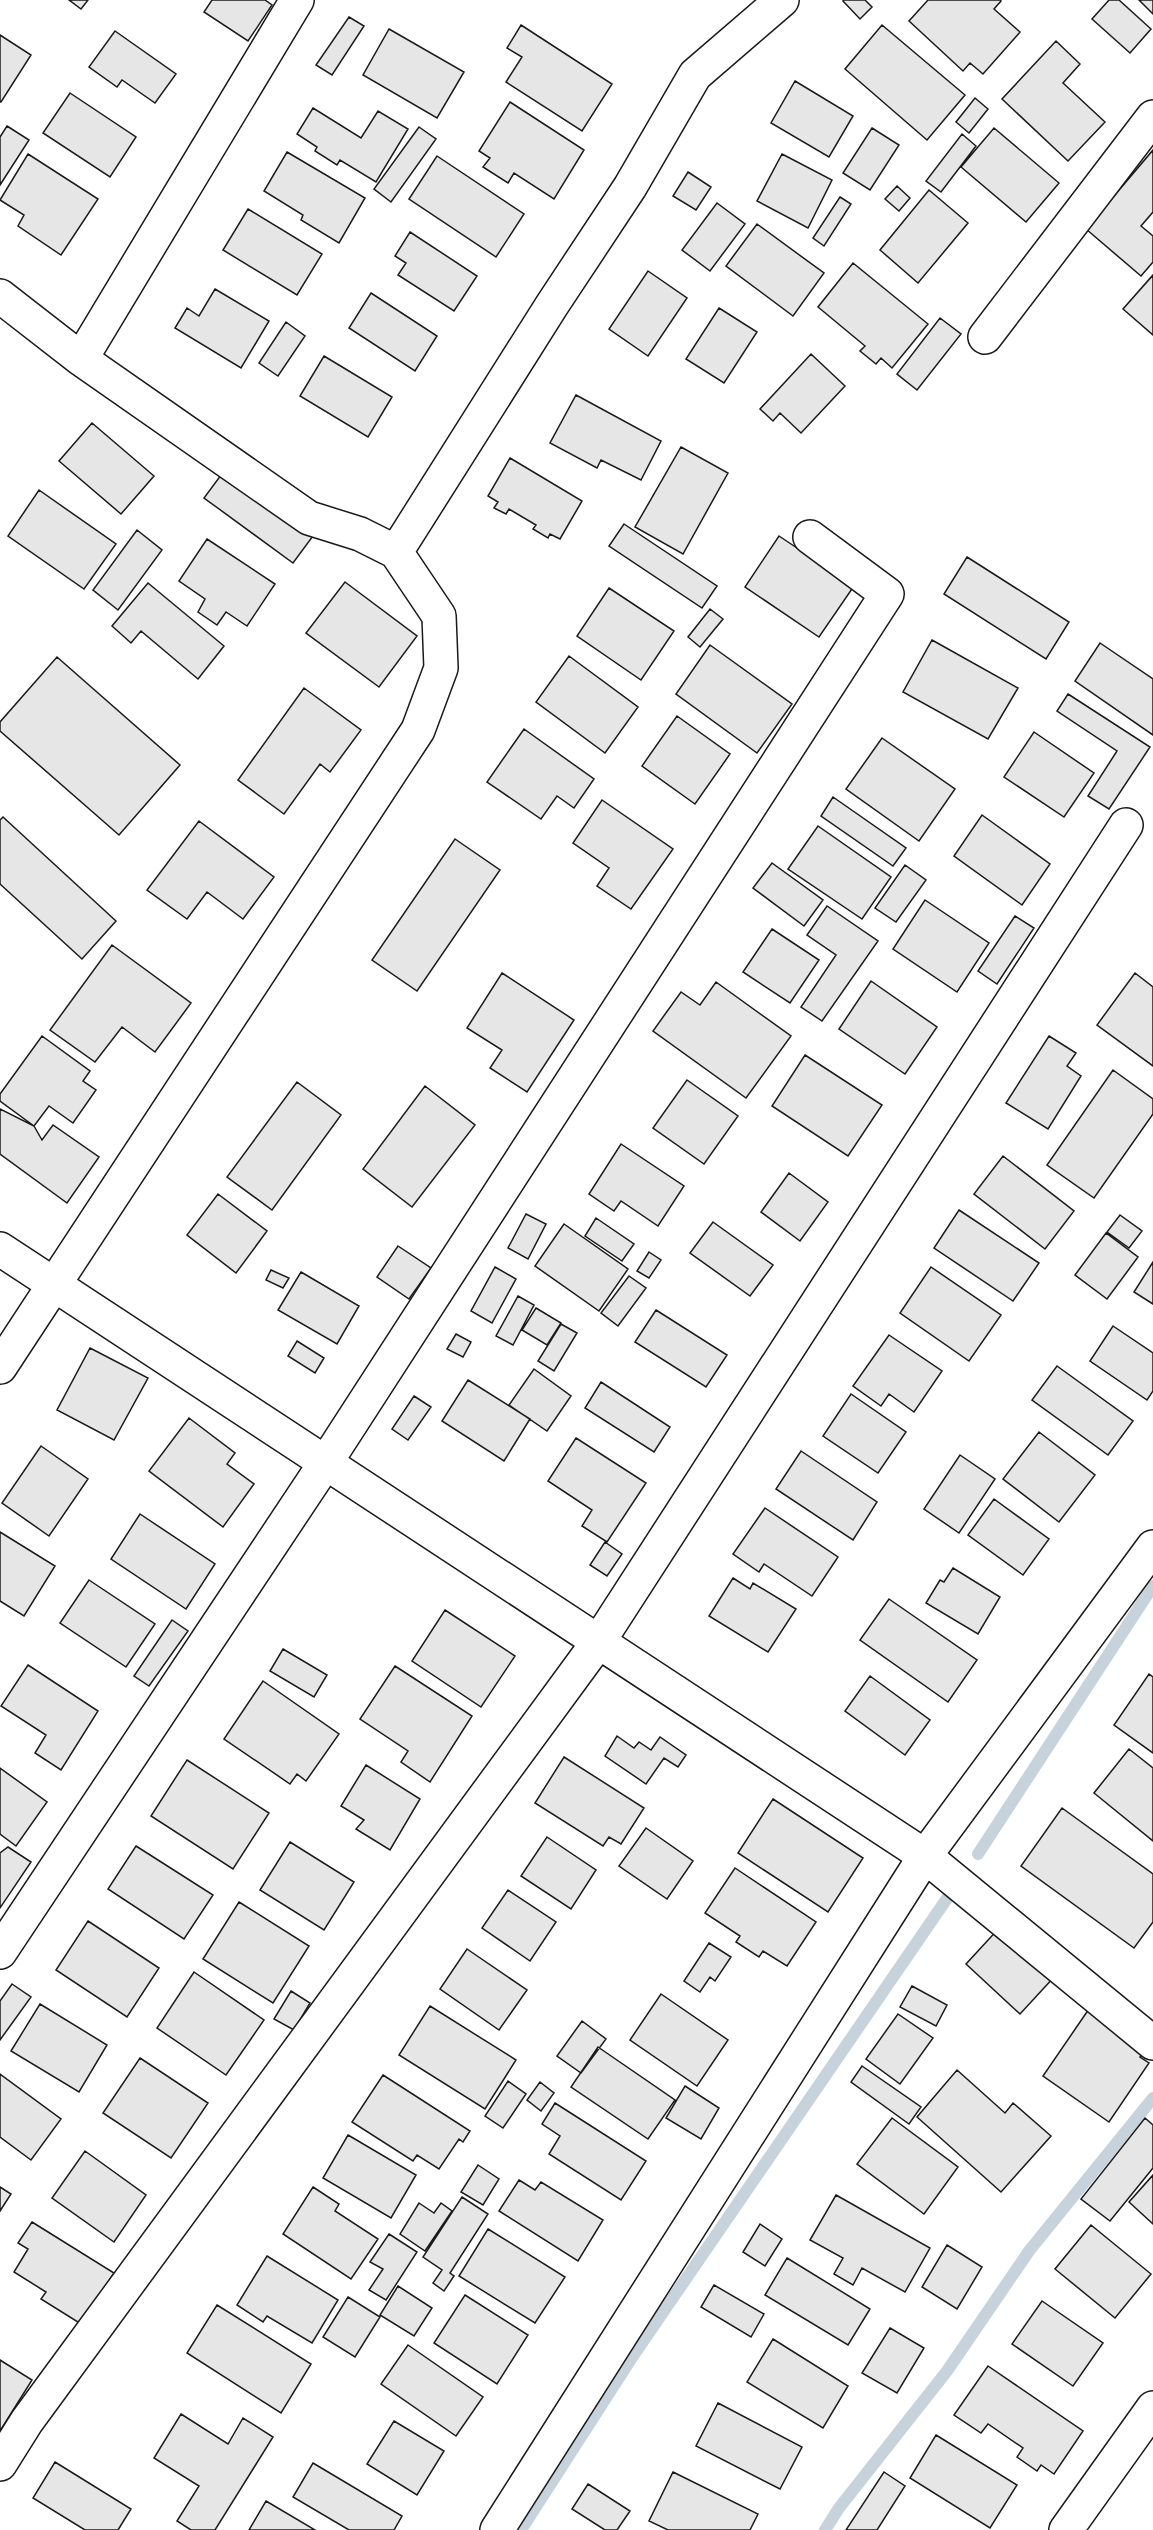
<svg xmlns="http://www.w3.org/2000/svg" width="1153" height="2530" viewBox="0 0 1153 2530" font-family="'Golos Text',sans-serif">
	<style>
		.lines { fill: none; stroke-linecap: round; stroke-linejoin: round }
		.stream { stroke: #c6d2dc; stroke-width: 12 }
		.building { fill: #e6e6e6; stroke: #1a1a1a; stroke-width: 1.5 }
		.street-casing { stroke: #1a1a1a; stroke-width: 36 }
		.street { stroke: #fff; stroke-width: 33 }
	</style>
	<rect width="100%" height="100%" fill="#fff"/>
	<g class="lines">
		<path class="stream" d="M 978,1854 L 1153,1586
			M 521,2530 L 633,2356 L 948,1897
			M 825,2530 L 839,2508 L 947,2371 L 1029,2251 L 1153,2098"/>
	</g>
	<path class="building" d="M 69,0 L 88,0 L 81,9 Z
		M 212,0 L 265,0 L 272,5 L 248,41 L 204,12 Z
		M 844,0 L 865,0 L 872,7 L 860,19 L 843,1 Z
		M 928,0 L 1000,0 L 1001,1 L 994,9 L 1020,32 L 983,74 L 970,63 L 963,71 L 909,21 Z
		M 1109,0 L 1119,0 L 1151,29 L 1130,53 L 1092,19 Z
		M 1139,0 L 1153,0 L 1153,14 Z
		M 349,17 L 364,26 L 332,75 L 316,65 Z
		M 521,25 L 612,84 L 582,131 L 506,82 L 522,57 L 507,48 Z
		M 882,25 L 965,95 L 927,140 L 845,69 Z
		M 389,29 L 464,72 L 437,118 L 363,75 Z
		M 115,31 L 176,74 L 155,103 L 122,80 L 117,87 L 89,67 Z
		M 0,35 L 31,55 L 1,102 L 0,102 Z
		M 1056,41 L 1080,64 L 1063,83 L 1105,122 L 1068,161 L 1002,99 Z
		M 795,81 L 853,116 L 829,157 L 771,123 Z
		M 70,93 L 136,137 L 110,177 L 43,133 Z
		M 975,98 L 988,109 L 969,133 L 956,122 Z
		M 510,102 L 584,150 L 554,199 L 514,173 L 508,183 L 483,167 L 490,158 L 479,151 Z
		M 313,108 L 361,138 L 378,111 L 408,129 L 376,182 L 340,160 L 337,165 L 315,151 L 317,147 L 297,134 Z
		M 7,126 L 29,140 L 0,185 L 0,137 Z
		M 419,127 L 436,139 L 391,202 L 374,189 Z
		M 872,128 L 899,145 L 870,190 L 843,173 Z
		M 994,128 L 1059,183 L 1026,222 L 961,167 Z
		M 962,134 L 976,146 L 941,192 L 926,181 Z
		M 1153,150 L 1153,212 L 1141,226 L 1153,236 L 1153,262 L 1141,276 L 1086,229 Z
		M 287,152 L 365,198 L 339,243 L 301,220 L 303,215 L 264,191 Z
		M 28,154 L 98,199 L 61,255 L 18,226 L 24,215 L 0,200 Z
		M 782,154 L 832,180 L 808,228 L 757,201 Z
		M 437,156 L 524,214 L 496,257 L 409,199 Z
		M 688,172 L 711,187 L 696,210 L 673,196 Z
		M 897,186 L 910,198 L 899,211 L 885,199 Z
		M 929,190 L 968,223 L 918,283 L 880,250 Z
		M 840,197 L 851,204 L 824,246 L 813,238 Z
		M 717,203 L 745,224 L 710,271 L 682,250 Z
		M 248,209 L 322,254 L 297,295 L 223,250 Z
		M 757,224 L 824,273 L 793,316 L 726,266 Z
		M 410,232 L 477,276 L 454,311 L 398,275 L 406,263 L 395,256 Z
		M 853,263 L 928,324 L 892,368 L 881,358 L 876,364 L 860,351 L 865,346 L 818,307 Z
		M 648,271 L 687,298 L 648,356 L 609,329 Z
		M 1153,275 L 1153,335 L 1123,309 Z
		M 215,289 L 269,321 L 241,368 L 175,328 L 187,308 L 199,316 Z
		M 371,293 L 437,336 L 415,371 L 349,328 Z
		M 719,308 L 757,332 L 724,383 L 686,359 Z
		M 940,318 L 961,334 L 917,390 L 897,374 Z
		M 286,322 L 305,336 L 278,376 L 259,363 Z
		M 811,354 L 845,386 L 801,433 L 780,413 L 773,421 L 760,409 Z
		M 324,356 L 392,397 L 368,437 L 300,396 Z
		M 576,395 L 661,441 L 641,480 L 601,460 L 597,468 L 550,443 Z
		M 92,423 L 154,476 L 121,514 L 59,461 Z
		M 681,447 L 728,473 L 683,554 L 635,527 Z
		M 510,458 L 582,501 L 560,539 L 550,534 L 548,538 L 533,529 L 536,525 L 509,509 L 506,514 L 494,508 L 498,502 L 488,496 Z
		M 224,471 L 313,536 L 293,563 L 204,498 Z
		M 39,490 L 116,544 L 84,589 L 8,536 Z
		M 624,524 L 717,586 L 702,608 L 609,546 Z
		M 137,530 L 162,550 L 118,610 L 93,590 Z
		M 779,536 L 854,586 L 819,637 L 745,587 Z
		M 207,539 L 275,584 L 247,626 L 226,612 L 217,625 L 198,612 L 205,599 L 179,581 Z
		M 967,557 L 1069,622 L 1046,659 L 944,594 Z
		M 345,582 L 417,636 L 379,687 L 306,633 Z
		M 148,583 L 224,646 L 198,679 L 141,631 L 131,643 L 112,626 Z
		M 609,588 L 674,631 L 641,680 L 577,636 Z
		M 710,609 L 723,619 L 700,647 L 688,637 Z
		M 932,640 L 1018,688 L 988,739 L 903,692 Z
		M 1100,643 L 1153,679 L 1153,735 L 1075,681 Z
		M 710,645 L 792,704 L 757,753 L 676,694 Z
		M 569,656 L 638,707 L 605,753 L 536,702 Z
		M 57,657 L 180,765 L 119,835 L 0,731 L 0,722 Z
		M 304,688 L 361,730 L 330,772 L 320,764 L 284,814 L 238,780 Z
		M 1068,694 L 1150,747 L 1109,809 L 1088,796 L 1117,751 L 1057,711 Z
		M 677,716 L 730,754 L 695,804 L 642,766 Z
		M 524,729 L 594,779 L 574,808 L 557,796 L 541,819 L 487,782 Z
		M 1034,732 L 1094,773 L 1064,817 L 1004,777 Z
		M 882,738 L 955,789 L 919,841 L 846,789 Z
		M 833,797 L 906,848 L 893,866 L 821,816 Z
		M 602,800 L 673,849 L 631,909 L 597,886 L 609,868 L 573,843 Z
		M 982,815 L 1050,864 L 1022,905 L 954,856 Z
		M 3,817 L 116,921 L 82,959 L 0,884 L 0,820 Z
		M 199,821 L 274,877 L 243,919 L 207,892 L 187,919 L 147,890 Z
		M 818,826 L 891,877 L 862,919 L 788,869 Z
		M 455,839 L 500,870 L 417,991 L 372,960 Z
		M 772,863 L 823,900 L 804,926 L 753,888 Z
		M 905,865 L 926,880 L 896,922 L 875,908 Z
		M 925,900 L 989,943 L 957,992 L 893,949 Z
		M 827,906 L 878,941 L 822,1021 L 801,1007 L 836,955 L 807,935 Z
		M 1015,916 L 1034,928 L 997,984 L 978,971 Z
		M 772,929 L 819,960 L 790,1003 L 743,972 Z
		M 112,945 L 191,1003 L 155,1052 L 122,1027 L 95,1062 L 50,1030 Z
		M 502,973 L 574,1020 L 527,1092 L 490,1068 L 502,1050 L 467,1028 Z
		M 1135,973 L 1153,987 L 1153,1066 L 1097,1025 Z
		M 871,981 L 937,1027 L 905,1074 L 839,1029 Z
		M 716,982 L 791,1036 L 746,1098 L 653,1031 L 681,992 L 700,1005 Z
		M 42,1036 L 90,1071 L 83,1081 L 96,1090 L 73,1123 L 49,1106 L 34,1126 L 0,1101 L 0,1094 Z
		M 1049,1036 L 1076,1053 L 1067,1066 L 1081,1076 L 1048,1129 L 1006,1103 Z
		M 805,1055 L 882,1105 L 848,1156 L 772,1106 Z
		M 1113,1070 L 1153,1099 L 1153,1114 L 1094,1198 L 1047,1165 Z
		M 687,1080 L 738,1116 L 704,1164 L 653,1128 Z
		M 297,1082 L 341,1115 L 272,1210 L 227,1177 Z
		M 425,1086 L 475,1125 L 412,1207 L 363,1169 Z
		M 0,1109 L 34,1126 L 42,1140 L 53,1125 L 99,1157 L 67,1203 L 0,1154 Z
		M 621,1144 L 684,1186 L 658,1226 L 621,1201 L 614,1211 L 589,1194 Z
		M 1003,1156 L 1074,1211 L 1045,1249 L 974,1194 Z
		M 789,1173 L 828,1202 L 800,1241 L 761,1212 Z
		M 218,1194 L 267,1231 L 236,1273 L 187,1235 Z
		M 959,1210 L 1039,1263 L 1013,1301 L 934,1248 Z
		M 526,1214 L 546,1224 L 528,1259 L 508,1248 Z
		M 1120,1215 L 1142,1231 L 1129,1248 L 1107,1232 Z
		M 596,1218 L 634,1244 L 622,1261 L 585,1236 Z
		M 713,1222 L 773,1265 L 750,1296 L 690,1253 Z
		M 564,1224 L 628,1269 L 599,1311 L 535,1266 Z
		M 1106,1233 L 1138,1257 L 1107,1299 L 1075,1275 Z
		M 398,1246 L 431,1268 L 409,1299 L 377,1277 Z
		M 649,1252 L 661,1260 L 649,1278 L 637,1271 Z
		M 1153,1262 L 1153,1304 L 1134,1292 Z
		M 495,1267 L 516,1279 L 492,1323 L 471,1311 Z
		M 931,1267 L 1001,1315 L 969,1361 L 900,1313 Z
		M 271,1270 L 289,1278 L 283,1288 L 266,1280 Z
		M 301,1272 L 359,1306 L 337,1344 L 278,1310 Z
		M 629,1276 L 646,1288 L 618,1326 L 601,1313 Z
		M 518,1296 L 534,1305 L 513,1345 L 496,1336 Z
		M 536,1308 L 561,1323 L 547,1345 L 522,1330 Z
		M 656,1310 L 727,1355 L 706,1387 L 635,1342 Z
		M 561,1324 L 577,1333 L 554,1371 L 538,1361 Z
		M 1113,1326 L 1153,1353 L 1153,1391 L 1147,1400 L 1090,1361 Z
		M 456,1334 L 471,1342 L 463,1357 L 447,1349 Z
		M 889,1335 L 942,1371 L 914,1412 L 889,1394 L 881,1406 L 853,1386 Z
		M 297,1341 L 324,1358 L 315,1373 L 288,1356 Z
		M 90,1348 L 148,1378 L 114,1440 L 57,1410 Z
		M 1057,1366 L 1133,1421 L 1108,1455 L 1032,1400 Z
		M 534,1369 L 571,1396 L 547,1431 L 509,1405 Z
		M 468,1380 L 530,1419 L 504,1461 L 442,1421 Z
		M 601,1382 L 670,1427 L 654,1452 L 585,1408 Z
		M 851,1394 L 906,1432 L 878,1473 L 823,1436 Z
		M 414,1396 L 431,1407 L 408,1440 L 392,1429 Z
		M 189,1418 L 235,1453 L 227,1464 L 254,1484 L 223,1527 L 149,1471 Z
		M 1039,1432 L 1095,1475 L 1059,1522 L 1003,1479 Z
		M 576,1438 L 646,1483 L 607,1542 L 582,1526 L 592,1510 L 548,1481 Z
		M 41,1446 L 88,1479 L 49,1536 L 2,1503 Z
		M 801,1451 L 877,1502 L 853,1540 L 776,1489 Z
		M 960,1455 L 995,1479 L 959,1533 L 924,1509 Z
		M 994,1499 L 1049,1539 L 1023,1575 L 968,1535 Z
		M 765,1508 L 838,1557 L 812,1596 L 764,1564 L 759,1572 L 733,1554 Z
		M 140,1514 L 215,1564 L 186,1609 L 111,1559 Z
		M 0,1532 L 55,1566 L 24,1616 L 0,1601 Z
		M 605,1542 L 622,1554 L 607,1576 L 590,1565 Z
		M 953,1568 L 1000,1597 L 978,1634 L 926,1603 L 940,1580 L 944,1582 Z
		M 733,1578 L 750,1589 L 753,1583 L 796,1609 L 768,1652 L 709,1616 Z
		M 89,1580 L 155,1624 L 126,1667 L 60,1623 Z
		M 889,1599 L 977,1660 L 948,1702 L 860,1640 Z
		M 445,1610 L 515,1656 L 481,1707 L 412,1661 Z
		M 172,1620 L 188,1631 L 149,1686 L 134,1676 Z
		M 283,1649 L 327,1675 L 314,1697 L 270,1671 Z
		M 28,1665 L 98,1711 L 61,1770 L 35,1753 L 46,1735 L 1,1706 Z
		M 395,1666 L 472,1716 L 430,1782 L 401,1762 L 408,1751 L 360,1719 Z
		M 1149,1674 L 1153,1677 L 1153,1753 L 1114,1725 Z
		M 870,1676 L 930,1720 L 905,1755 L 845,1711 Z
		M 263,1681 L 339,1734 L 306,1781 L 297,1774 L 290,1784 L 224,1739 Z
		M 617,1736 L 634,1748 L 639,1742 L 651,1750 L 660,1737 L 686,1755 L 678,1767 L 664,1758 L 646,1784 L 605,1756 Z
		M 1129,1749 L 1153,1768 L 1153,1841 L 1094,1793 Z
		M 564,1757 L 644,1808 L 621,1844 L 609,1837 L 603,1846 L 535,1803 Z
		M 187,1760 L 269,1813 L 233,1869 L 151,1816 Z
		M 366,1765 L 420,1799 L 390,1850 L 356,1829 L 364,1820 L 341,1806 Z
		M 0,1768 L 47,1802 L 16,1846 L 0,1834 Z
		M 773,1799 L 863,1858 L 828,1912 L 738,1853 Z
		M 1062,1808 L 1153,1874 L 1153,1922 L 1134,1948 L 1021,1866 Z
		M 646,1828 L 693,1861 L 667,1899 L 619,1866 Z
		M 547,1837 L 596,1870 L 571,1909 L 521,1876 Z
		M 290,1842 L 354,1882 L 324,1930 L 260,1890 Z
		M 136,1846 L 213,1895 L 184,1939 L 108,1889 Z
		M 8,1847 L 31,1862 L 0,1908 L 0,1853 Z
		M 735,1868 L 816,1922 L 787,1966 L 763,1951 L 759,1957 L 736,1942 L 740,1936 L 705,1913 Z
		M 508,1890 L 556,1922 L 530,1961 L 482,1928 Z
		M 239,1902 L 309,1946 L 273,2003 L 203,1959 Z
		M 88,1921 L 159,1968 L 127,2017 L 56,1970 Z
		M 1001,1926 L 1055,1976 L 1020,2014 L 966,1964 Z
		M 709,1943 L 731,1957 L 715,1981 L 710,1977 L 700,1992 L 684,1981 Z
		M 467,1949 L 527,1990 L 499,2030 L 440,1989 Z
		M 194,1972 L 264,2020 L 226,2075 L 157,2028 Z
		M 12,1984 L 31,1997 L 0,2040 L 0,2001 Z
		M 912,1986 L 947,2005 L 936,2026 L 900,2007 Z
		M 291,1991 L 310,2003 L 294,2030 L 274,2019 Z
		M 661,1994 L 728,2040 L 697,2086 L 630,2040 Z
		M 40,2004 L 107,2045 L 79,2092 L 11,2051 Z
		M 430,2006 L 516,2060 L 485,2109 L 399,2055 Z
		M 1091,2006 L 1143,2053 L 1140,2057 L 1149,2063 L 1109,2122 L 1043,2076 Z
		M 898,2014 L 933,2038 L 900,2084 L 866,2059 Z
		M 582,2021 L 606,2039 L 581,2073 L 557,2056 Z
		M 598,2047 L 675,2100 L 648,2139 L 571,2087 Z
		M 140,2058 L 208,2103 L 171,2158 L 103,2113 Z
		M 862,2066 L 921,2107 L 909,2124 L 851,2082 Z
		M 957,2070 L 1005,2113 L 1013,2103 L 1051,2136 L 1001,2192 L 917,2117 Z
		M 0,2074 L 61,2119 L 31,2160 L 0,2137 Z
		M 383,2075 L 470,2131 L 463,2142 L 459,2139 L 439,2169 L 417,2155 L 413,2161 L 352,2122 Z
		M 508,2081 L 526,2094 L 503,2128 L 485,2116 Z
		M 540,2082 L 554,2093 L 541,2111 L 527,2100 Z
		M 685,2086 L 719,2108 L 701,2139 L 666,2118 Z
		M 555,2103 L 646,2161 L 621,2200 L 549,2154 L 560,2136 L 542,2124 Z
		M 892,2118 L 958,2167 L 924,2214 L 857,2164 Z
		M 1145,2118 L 1153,2125 L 1153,2168 L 1110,2221 L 1081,2199 Z
		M 348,2135 L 416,2175 L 391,2218 L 323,2178 Z
		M 85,2151 L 146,2195 L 114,2242 L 52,2198 Z
		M 478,2165 L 499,2179 L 483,2205 L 461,2192 Z
		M 1153,2175 L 1153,2224 L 1129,2202 Z
		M 519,2180 L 535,2190 L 541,2182 L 603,2220 L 578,2261 L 499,2211 Z
		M 0,2187 L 11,2194 L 0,2211 Z
		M 313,2187 L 339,2204 L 335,2211 L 378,2239 L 351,2279 L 283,2234 Z
		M 836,2195 L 930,2248 L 905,2292 L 862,2268 L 853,2285 L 834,2274 L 843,2258 L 810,2240 Z
		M 462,2197 L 488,2214 L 450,2273 L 454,2276 L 444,2291 L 433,2283 L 442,2270 L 423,2257 Z
		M 419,2203 L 434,2213 L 441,2203 L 452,2211 L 425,2251 L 400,2234 Z
		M 32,2222 L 114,2273 L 81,2324 L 41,2299 L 46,2292 L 14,2272 L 28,2249 L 18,2243 Z
		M 760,2224 L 782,2239 L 765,2266 L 743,2252 Z
		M 1091,2225 L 1151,2274 L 1115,2318 L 1055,2269 Z
		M 488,2229 L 565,2277 L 535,2323 L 459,2276 Z
		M 389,2234 L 417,2252 L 386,2300 L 369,2290 L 383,2269 L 370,2262 Z
		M 947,2245 L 982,2267 L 957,2309 L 922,2287 Z
		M 267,2256 L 338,2300 L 312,2343 L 267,2316 L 263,2322 L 237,2305 Z
		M 787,2258 L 870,2309 L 848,2345 L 765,2295 Z
		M 714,2285 L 764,2314 L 751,2337 L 701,2307 Z
		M 398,2286 L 432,2308 L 414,2336 L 380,2315 Z
		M 465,2295 L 528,2335 L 497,2384 L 434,2343 Z
		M 348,2297 L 380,2317 L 355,2357 L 323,2337 Z
		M 1042,2301 L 1103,2343 L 1073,2386 L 1012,2344 Z
		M 217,2305 L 311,2364 L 281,2413 L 187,2353 Z
		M 890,2328 L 924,2348 L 897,2393 L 862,2373 Z
		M 773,2339 L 848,2386 L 823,2428 L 747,2382 Z
		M 408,2345 L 483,2397 L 456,2436 L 381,2384 Z
		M 0,2360 L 32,2380 L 0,2431 Z
		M 988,2366 L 1083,2431 L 1054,2474 L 1041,2465 L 1037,2471 L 1017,2457 L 1023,2448 L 988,2424 L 981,2433 L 954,2415 Z
		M 718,2403 L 802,2447 L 780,2489 L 696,2446 Z
		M 181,2414 L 228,2444 L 243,2418 L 273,2437 L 215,2530 L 191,2530 L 177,2521 L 199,2486 L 154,2458 Z
		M 394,2421 L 444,2451 L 417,2495 L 367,2464 Z
		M 936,2435 L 1017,2485 L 990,2528 L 910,2478 Z
		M 55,2462 L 131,2509 L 118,2530 L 85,2530 L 33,2498 Z
		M 313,2463 L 402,2516 L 394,2530 L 349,2530 L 293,2497 Z
		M 673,2472 L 758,2514 L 750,2530 L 668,2530 L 649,2521 Z
		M 884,2472 L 905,2486 L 877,2530 L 846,2530 Z
		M 588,2484 L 630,2511 L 617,2530 L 605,2530 L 572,2509 Z
		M 266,2501 L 315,2530 L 249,2530 Z"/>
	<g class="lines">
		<defs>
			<path id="street" d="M 0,296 L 81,359 L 309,518 L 360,534 L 396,552 L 439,616 L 441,668 L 418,730 L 0,1367
				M 985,337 L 1153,117
				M 81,359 L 297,0
				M 396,552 L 552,305 L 630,187 L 695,75 L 782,0
				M 0,1249 L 925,1856 L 1153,1547
				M 0,1952 L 326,1462 L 887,594 L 810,537
				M 0,2464 L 27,2421 L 599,1641 L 1126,825
				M 497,2530 L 925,1856 L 1153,2043
				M 1066,2530 L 1153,2408"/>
		</defs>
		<use href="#street" class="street-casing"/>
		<use href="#street" class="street"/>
	</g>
</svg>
